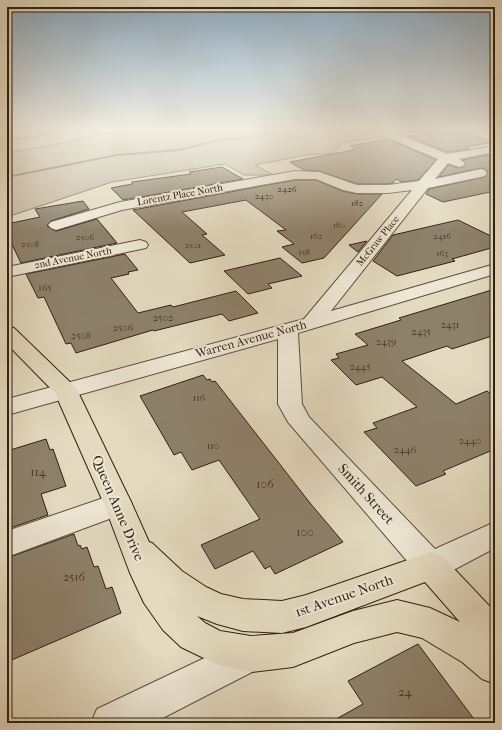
<svg xmlns="http://www.w3.org/2000/svg" width="502" height="730" viewBox="0 0 502 730" font-family="'IM FELL French Canon',serif">
	<style>
		.green { fill: #c5baa1; stroke: #7a6d59 }
		.lines { fill: none; stroke-linecap: round; stroke-linejoin: round }
		.stream { fill: #776a56; fill-rule: evenodd }
		.building { fill: #8d816b; stroke: #302011 }
		.minor-casing { stroke: #5d4e3c; stroke-width: 2 }
		.major-casing { stroke: #302011; stroke-width: 2 }
		.minor { fill: #ede7d5; fill-rule: evenodd }
		.major { fill: #e3dabf; fill-rule: evenodd }
		.labels { text-anchor: middle; dominant-baseline: central; stroke-width: 4; stroke-linejoin: round; paint-order: stroke }
		.far-number-label { font-size: 9px; fill: #473828 }
		.far-street-label { font-size: 10px; fill: #302011; stroke: #ede7d5 }
		.number-label { font-size: 10px; fill: #473828 }
		.street-label { font-size: 12px; fill: #302011; stroke: #ede7d5 }
		.near-number-label { font-size: 12px; fill: #473828 }
		.near-street-label { font-size: 14px; fill: #302011; stroke: #ede7d5 }
	</style>
	<rect width="100%" height="100%" fill="#e3dabf"/>
	<filter id="stains"><feTurbulence type="fractalNoise" baseFrequency=".005" numOctaves="4"/><feColorMatrix values="0 0 0 0 .2 0 0 0 0 .09 0 0 0 0 .02 0 0 0 .5 -.17"/></filter>
	<radialGradient id="worn" r=".72"><stop offset=".6" stop-color="#630" stop-opacity="0"/><stop offset="1" stop-color="#630" stop-opacity=".3"/></radialGradient>
	<path class="green" d="M 126,129 L 427,129 L 341,143 L 334,153 L 306,155 L 255,165 L 273,175 L 244,175 L 225,164 L 112,182 L 7,217 L 7,153 L 62,143 Z"/>
	<g class="lines">
		<path class="stream" d="M 306,129 L 318,129 L 215,142 L 179,151 L 117,156 L 7,178 L 7,176 L 117,154 L 179,149 L 215,140 Z"/>
	</g>
	<path class="building" d="M 455,129 L 493,142 L 466,147 L 470,149 L 447,152 L 408,136 Z
		M 388,139 L 436,160 L 418,180 L 402,182 L 396,179 L 393,183 L 388,184 L 357,184 L 319,171 L 304,170 L 290,162 L 354,150 L 352,150 L 357,149 L 350,146 Z
		M 487,155 L 495,158 L 495,191 L 443,202 L 426,194 L 429,189 L 485,177 L 488,172 L 485,169 L 481,168 L 439,177 L 448,165 L 458,168 L 463,167 L 466,163 L 463,160 Z
		M 222,167 L 243,179 L 123,200 L 111,188 L 132,184 L 132,182 L 191,174 L 189,172 Z
		M 295,180 L 316,180 L 342,191 L 357,194 L 382,194 L 324,258 L 302,263 L 282,247 L 294,244 L 277,231 L 286,230 L 246,200 L 182,212 L 207,234 L 202,235 L 225,255 L 190,263 L 133,210 Z
		M 83,201 L 89,209 L 51,221 L 47,226 L 56,231 L 97,219 L 117,243 L 21,263 L 7,234 L 7,224 L 40,217 L 35,209 Z
		M 458,220 L 495,238 L 495,247 L 452,259 L 455,261 L 397,276 L 373,261 L 393,235 Z
		M 367,241 L 358,252 L 349,245 Z
		M 125,254 L 138,270 L 128,272 L 129,274 L 111,278 L 138,313 L 171,305 L 173,307 L 236,291 L 258,313 L 229,321 L 222,314 L 154,331 L 153,330 L 76,353 L 71,343 L 66,344 L 44,297 L 38,298 L 26,274 Z
		M 280,258 L 302,276 L 268,284 L 272,288 L 248,294 L 224,271 Z
		M 495,289 L 495,335 L 452,349 L 447,346 L 402,361 L 456,404 L 487,391 L 495,397 L 495,449 L 443,471 L 446,474 L 416,486 L 364,432 L 377,428 L 373,423 L 417,407 L 382,377 L 356,385 L 331,360 L 339,358 L 336,354 L 368,345 L 355,334 L 401,320 L 399,318 Z
		M 203,375 L 207,380 L 210,379 L 212,382 L 215,381 L 310,503 L 343,542 L 275,574 L 270,566 L 265,569 L 253,551 L 215,569 L 201,545 L 260,519 L 219,460 L 192,470 L 181,452 L 174,455 L 140,396 Z
		M 46,439 L 50,450 L 53,449 L 66,486 L 41,494 L 48,515 L 7,529 L 7,451 Z
		M 74,534 L 78,546 L 80,545 L 82,549 L 87,547 L 94,567 L 98,566 L 106,589 L 112,587 L 121,613 L 7,662 L 7,558 Z
		M 418,644 L 477,723 L 329,723 L 363,704 L 348,681 Z"/>
	<g class="lines">
		<defs>
			<path id="minor" d="M 36,129 L 50,129 L 37,136 L 7,139 L 7,133 Z
				M 372,129 L 387,129 L 447,154 L 495,146 L 495,152 L 459,159 L 465,163 L 463,166 L 459,167 L 448,163 L 435,179 L 481,169 L 485,170 L 487,173 L 485,176 L 481,177 L 428,188 L 331,311 L 495,264 L 495,274 L 298,333 L 302,404 L 309,417 L 435,549 L 495,522 L 495,548 L 442,576 L 431,580 L 420,576 L 288,422 L 278,404 L 278,339 L 7,415 L 7,399 L 304,319 L 412,190 L 388,193 L 357,193 L 343,190 L 316,179 L 295,179 L 122,210 L 56,230 L 51,228 L 48,225 L 51,222 L 120,202 L 295,171 L 319,172 L 357,185 L 388,185 L 419,181 L 438,159 L 373,131 Z
				M 140,240 L 146,242 L 148,245 L 146,248 L 7,277 L 7,267 Z
				M 118,493 L 128,496 L 132,504 L 128,512 L 7,557 L 7,531 Z
				M 251,636 L 264,642 L 269,654 L 264,666 L 153,723 L 91,723 L 97,709 Z"/>
			<path id="major" d="M 7,326 L 14,328 L 73,385 L 77,390 L 132,504 L 149,542 L 152,543 L 182,571 L 206,587 L 221,594 L 243,599 L 282,601 L 306,595 L 431,552 L 442,556 L 495,612 L 495,684 L 482,679 L 462,662 L 422,638 L 397,632 L 354,643 L 293,667 L 251,672 L 216,664 L 181,647 L 163,630 L 144,603 L 130,573 L 104,504 L 55,393 L 7,344 ZM 425,582 L 460,622 L 430,608 L 397,600 L 353,611 L 293,633 L 251,636 L 220,631 L 205,623 L 197,616 L 217,624 L 243,631 L 282,633 L 306,627 Z"/>
		</defs>
		<use href="#minor" class="minor-casing"/>
		<use href="#major" class="major-casing"/>
		<use href="#minor" class="minor"/>
		<use href="#major" class="major"/>
	</g>
	<linearGradient id="sky" x2="0" y2="1"><stop stop-color="#8daac0"/><stop offset="0.56" stop-color="#f2eee2"/><stop offset="1" stop-color="#f2eee2" stop-opacity="0"/></linearGradient>
	<rect width="502" height="231" fill="url(#sky)"/>
	<g class="labels">
		<g class="far-number-label">
			<text x="287" y="189">2426</text>
			<text x="264" y="196">2430</text>
			<text x="357" y="203">182</text>
			<text x="339" y="225">180</text>
			<text x="316" y="236">162</text>
			<text x="442" y="236">2416</text>
			<text x="85" y="237">2506</text>
			<text x="30" y="244">2508</text>
			<text x="193" y="245">2501</text>
			<text x="304" y="252">158</text>
			<text x="442" y="253">163</text>
		</g>
		<g class="far-street-label">
			<text transform="translate(180 195) rotate(-10)">Lorentz Place North</text>
			<text transform="translate(378 241) rotate(-51)">McGraw Place</text>
			<text transform="translate(73 258) rotate(-11)">2nd Avenue North</text>
		</g>
		<g class="number-label">
			<text x="45" y="288">165</text>
			<text x="163" y="318">2502</text>
			<text x="450" y="325">2431</text>
			<text x="123" y="328">2506</text>
			<text x="421" y="332">2435</text>
			<text x="81" y="336">2508</text>
			<text x="386" y="342">2439</text>
			<text x="360" y="367">2445</text>
			<text x="199" y="398">116</text>
			<text x="470" y="441">2440</text>
			<text x="213" y="446">110</text>
			<text x="405" y="450">2446</text>
		</g>
		<g class="street-label">
			<text transform="translate(251 339) rotate(-15)">Warren Avenue North</text>
		</g>
		<g class="near-number-label">
			<text x="38" y="472">114</text>
			<text x="265" y="484">106</text>
			<text x="305" y="532">100</text>
			<text x="74" y="577">2516</text>
			<text x="405" y="692">24</text>
		</g>
		<g class="near-street-label">
			<text transform="translate(366 494) rotate(48)">Smith Street</text>
			<text transform="translate(118 508) rotate(67)">Queen Anne Drive</text>
			<text transform="translate(344 596) rotate(-19)">1st Avenue North</text>
		</g>
	</g>
	<rect width="502" height="730" fill="none" stroke="#e3dabf" stroke-width="24"/>
	<rect x="8" y="8" width="486" height="714" fill="none" stroke="#302011" stroke-width="2"/>
	<rect x="12" y="12" width="478" height="706" fill="none" stroke="#302011"/>
	<rect width="100%" height="100%" filter="url(#stains)"/>
	<rect width="100%" height="100%" fill="url(#worn)"/>
</svg>
